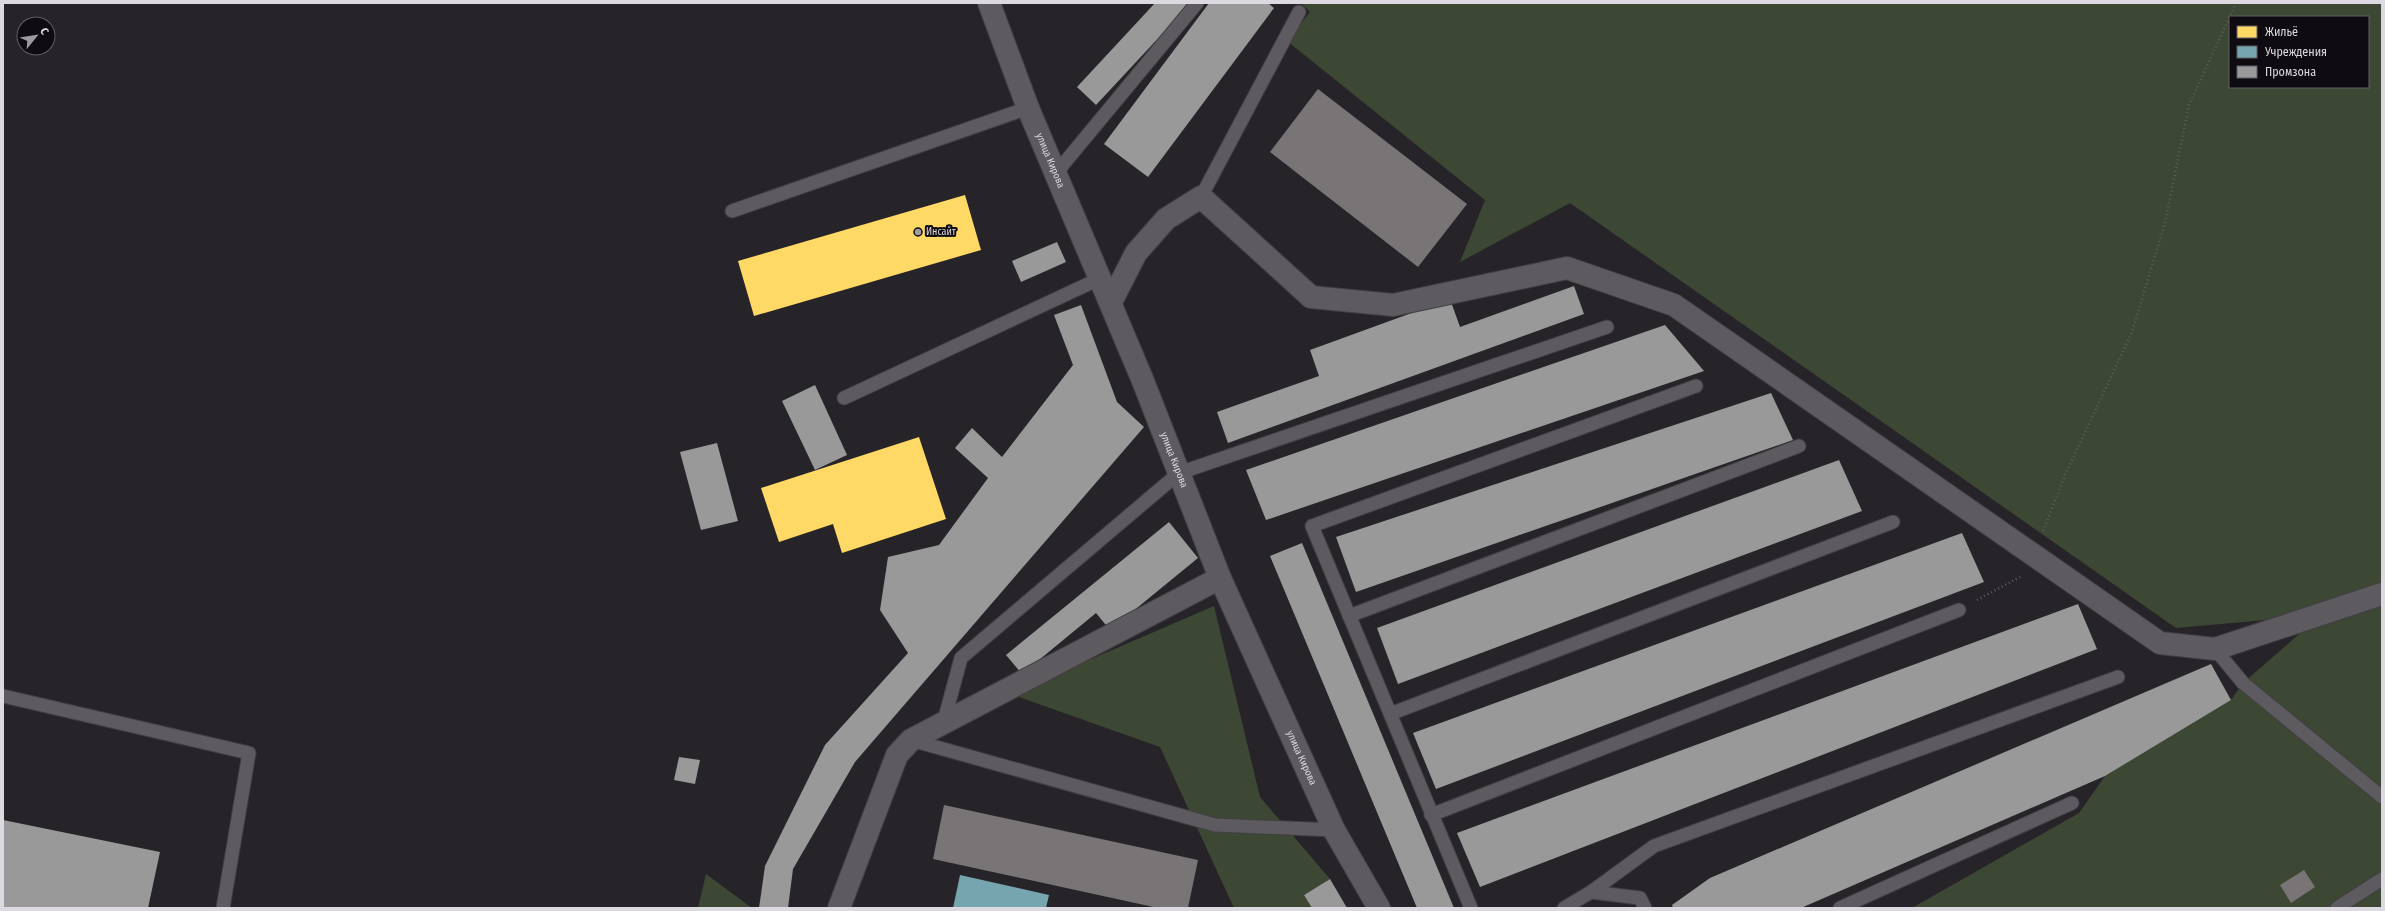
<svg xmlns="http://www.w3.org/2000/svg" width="2385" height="911" viewBox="0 0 2385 911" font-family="'Fira Sans Condensed',sans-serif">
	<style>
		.green { fill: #3c4834; fill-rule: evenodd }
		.homes { fill: #ffd966 }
		.public { fill: #76a5af }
		.industry { fill: #999 }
		.building { fill: #797475 }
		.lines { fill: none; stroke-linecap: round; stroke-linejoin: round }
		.service-casing { stroke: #413f43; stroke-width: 15 }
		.minor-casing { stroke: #413f43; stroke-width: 24 }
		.path { stroke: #5f5d61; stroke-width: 2.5; stroke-dasharray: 1 3; stroke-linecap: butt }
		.service { stroke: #5d5b5f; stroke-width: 13 }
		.minor { stroke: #5d5b5f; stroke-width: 22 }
		.poi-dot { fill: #9d9aa0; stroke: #0f0c11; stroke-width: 1.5 }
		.labels { text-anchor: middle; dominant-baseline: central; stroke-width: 4; stroke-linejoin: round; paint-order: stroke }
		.street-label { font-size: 10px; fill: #ddd9e0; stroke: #0f0c11 }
		.poi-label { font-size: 10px; fill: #ddd9e0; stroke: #0f0c11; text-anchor: start }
	</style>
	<rect width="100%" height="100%" fill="#272429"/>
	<path class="green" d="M 1301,3 L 2382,3 L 2382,908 L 1912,908 L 2079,813 L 2105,776 L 2231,700 L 2243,683 L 2321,615 L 2176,628 L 1570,203 L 1460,262 L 1485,200 L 1287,41 L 1310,12 ZM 2230,17 L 2368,17 L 2368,87 L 2230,87 Z
		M 1214,606 L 1260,797 L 1330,879 L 1304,895 L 1312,908 L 1234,908 L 1160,747 L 1010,694 Z
		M 706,874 L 752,908 L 698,908 Z"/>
	<path class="homes" d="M 965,195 L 981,250 L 754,316 L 738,261 Z
		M 919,437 L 946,519 L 842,553 L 833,524 L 779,542 L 761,488 Z"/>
	<path class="public" d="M 960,875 L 1049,895 L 1046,908 L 953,908 Z"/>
	<path class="industry" d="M 1155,3 L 1191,3 L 1096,105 L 1077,87 Z
		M 1209,3 L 1268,3 L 1274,8 L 1148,177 L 1104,144 Z
		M 1057,242 L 1066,262 L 1021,282 L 1012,261 Z
		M 1574,286 L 1584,314 L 1228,443 L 1217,412 L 1319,376 L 1310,350 L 1450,299 L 1460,327 Z
		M 1081,305 L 1117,402 L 1144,427 L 855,762 L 793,869 L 788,908 L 759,908 L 765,866 L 825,745 L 908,653 L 880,610 L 888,557 L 939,545 L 988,478 L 955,448 L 972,428 L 1002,457 L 1073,365 L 1054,315 Z
		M 1665,325 L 1704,371 L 1266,520 L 1246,470 Z
		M 815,385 L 847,455 L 815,470 L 782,401 Z
		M 1771,393 L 1793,440 L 1356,592 L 1336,537 Z
		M 717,443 L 738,521 L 701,530 L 680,452 Z
		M 1839,460 L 1862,511 L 1398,684 L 1377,628 Z
		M 1169,522 L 1198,558 L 1110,630 L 1096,613 L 1022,674 L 1006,655 Z
		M 1962,533 L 1984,582 L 1436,789 L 1413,733 Z
		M 1302,543 L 1454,908 L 1417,908 L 1270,556 Z
		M 2078,604 L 2097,649 L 1480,887 L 1457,833 Z
		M 2211,664 L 2231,700 L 2105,776 L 1801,908 L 1673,908 L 1672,905 L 1710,878 Z
		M 679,757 L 700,760 L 695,784 L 674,780 Z
		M 3,820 L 160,852 L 148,908 L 3,908 Z
		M 1330,879 L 1347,908 L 1312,908 L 1304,895 Z"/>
	<path class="building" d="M 1318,89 L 1467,204 L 1418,267 L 1270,152 Z
		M 944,805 L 1198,860 L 1188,908 L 1158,908 L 933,859 Z
		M 2304,870 L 2315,887 L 2291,903 L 2280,885 Z"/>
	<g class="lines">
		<defs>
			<path id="service" d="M 1056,173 L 1197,3
				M 1201,197 L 1299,12
				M 732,211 L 1028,108
				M 844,398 L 1101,278
				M 1349,616 L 1799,446
				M 2215,649 L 2243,683 L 2382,797
				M 3,696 L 249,753 L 223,908
				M 1390,714 L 1893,522
				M 944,721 L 961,658 L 1179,473 L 1607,327
				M 911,740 L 1215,825 L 1334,830
				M 1431,815 L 1959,610
				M 1591,892 L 1640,898 L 1645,908
				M 1471,908 L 1312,526 L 1696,386
				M 1564,908 L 1591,892 L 1654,846 L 2118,677
				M 1840,908 L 2072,803
				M 2337,908 L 2382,879"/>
			<g id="minor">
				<path id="s1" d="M 989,3 L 1028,108 L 1143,381 L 1220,578 L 1334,830 L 1379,908"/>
				<path d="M 1111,302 L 1136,253 L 1166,219 L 1201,197 L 1311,297 L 1393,305 L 1567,268 L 1674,305 L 2160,643 L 2215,649 L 2382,594"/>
				<path d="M 839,908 L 897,755 L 911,740 L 1220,578"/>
			</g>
		</defs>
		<use href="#service" class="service-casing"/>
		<use href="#minor" class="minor-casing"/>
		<path class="path" d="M 2043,531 L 2066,473 L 2132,332 L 2165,223 L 2189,105 L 2236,3
			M 1977,600 L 2020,577"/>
		<use href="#service" class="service"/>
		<use href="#minor" class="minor"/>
	</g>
	<circle class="poi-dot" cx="918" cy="232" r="4"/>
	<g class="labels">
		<g class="street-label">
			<text stroke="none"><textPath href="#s1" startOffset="169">улица Кирова</textPath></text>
			<text stroke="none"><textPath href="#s1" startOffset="493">улица Кирова</textPath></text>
			<text stroke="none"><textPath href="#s1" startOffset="817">улица Кирова</textPath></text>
		</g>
		<g class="poi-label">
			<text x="926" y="232">Инсайт</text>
		</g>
	</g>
	<rect width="2385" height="911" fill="none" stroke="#ddd9e0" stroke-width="8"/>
	<rect x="2229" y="16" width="140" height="72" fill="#0f0c11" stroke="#615e64"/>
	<rect x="2237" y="26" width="20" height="12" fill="#ffd966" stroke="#615e64"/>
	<text x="2265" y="36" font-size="12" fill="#ddd9e0">Жильё</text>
	<rect x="2237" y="46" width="20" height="12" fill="#76a5af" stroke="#615e64"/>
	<text x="2265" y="56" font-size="12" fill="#ddd9e0">Учреждения</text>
	<rect x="2237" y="66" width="20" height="12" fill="#999999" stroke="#615e64"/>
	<text x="2265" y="76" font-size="12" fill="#ddd9e0">Промзона</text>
	<g transform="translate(36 36) rotate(60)"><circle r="19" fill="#0f0c11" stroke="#615e64"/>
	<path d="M0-3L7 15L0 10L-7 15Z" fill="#9d9aa0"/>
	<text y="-6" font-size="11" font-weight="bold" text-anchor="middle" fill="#ddd9e0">С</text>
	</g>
</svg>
